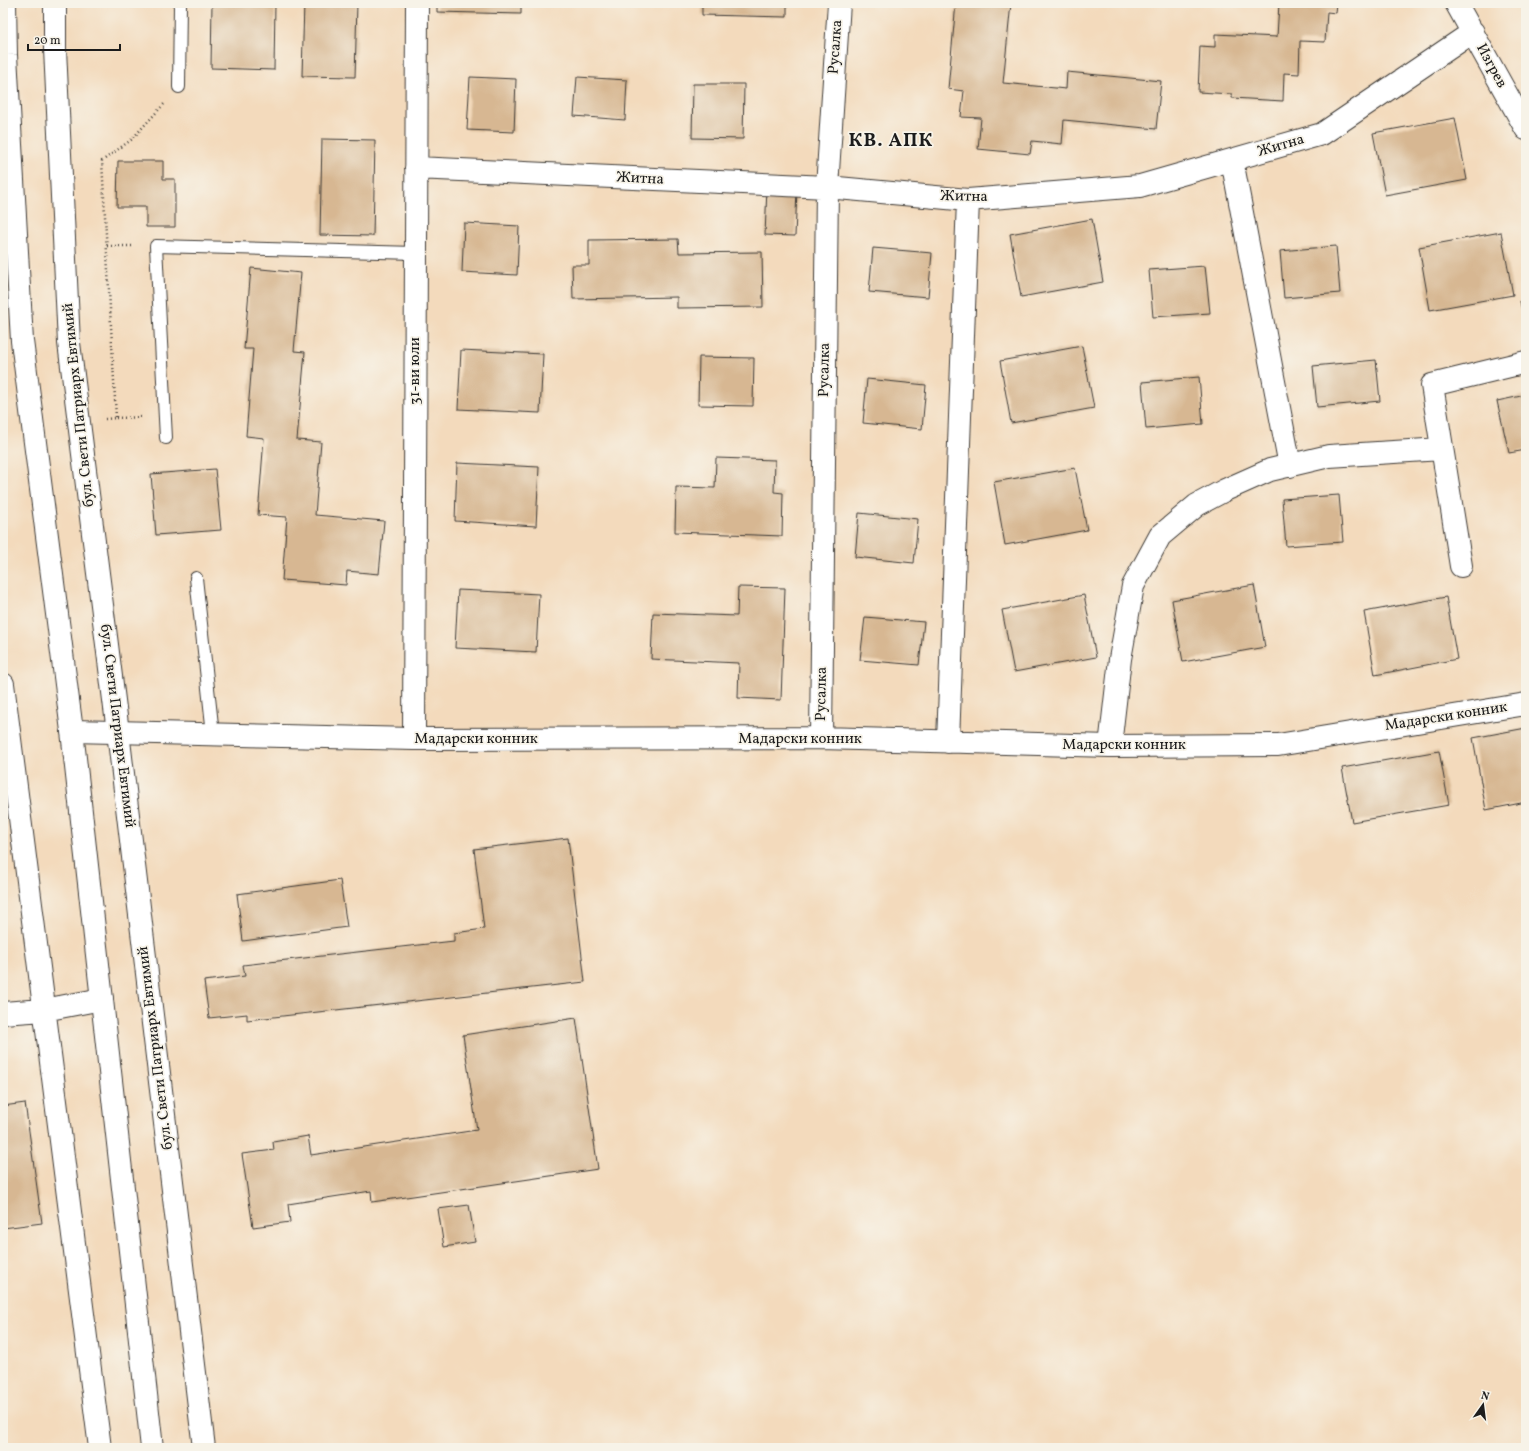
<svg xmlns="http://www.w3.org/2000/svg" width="1529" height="1451" viewBox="0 0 1529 1451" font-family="Vollkorn,serif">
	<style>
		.building { fill: #d7b792 }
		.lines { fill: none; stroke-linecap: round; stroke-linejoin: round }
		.lane-casing { stroke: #3c3834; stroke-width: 14 }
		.street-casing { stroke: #3c3834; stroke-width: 24 }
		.primary-casing { stroke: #3c3834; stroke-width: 24 }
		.path { stroke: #3c3834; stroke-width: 2.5; stroke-dasharray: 1 3; stroke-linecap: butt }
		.lane { stroke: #fff; stroke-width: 12 }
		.street { stroke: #fff; stroke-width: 22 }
		.primary { stroke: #fff; stroke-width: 22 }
		.labels { text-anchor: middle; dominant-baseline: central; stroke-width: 3.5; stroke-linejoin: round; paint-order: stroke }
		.street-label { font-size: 15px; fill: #1c1c1c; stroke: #f7f3e8 }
		.district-label { font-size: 19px; font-weight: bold; letter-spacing: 1px; fill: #1c1c1c; stroke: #f7f3e8 }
	</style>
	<rect width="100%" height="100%" fill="#f7f3e8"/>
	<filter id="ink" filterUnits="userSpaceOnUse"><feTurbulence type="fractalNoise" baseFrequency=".025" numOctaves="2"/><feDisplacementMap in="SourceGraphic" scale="8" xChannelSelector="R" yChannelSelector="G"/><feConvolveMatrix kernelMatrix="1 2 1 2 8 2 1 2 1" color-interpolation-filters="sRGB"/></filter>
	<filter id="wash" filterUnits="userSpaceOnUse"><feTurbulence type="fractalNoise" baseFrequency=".012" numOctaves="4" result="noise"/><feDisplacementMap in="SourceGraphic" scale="16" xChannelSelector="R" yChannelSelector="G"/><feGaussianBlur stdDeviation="0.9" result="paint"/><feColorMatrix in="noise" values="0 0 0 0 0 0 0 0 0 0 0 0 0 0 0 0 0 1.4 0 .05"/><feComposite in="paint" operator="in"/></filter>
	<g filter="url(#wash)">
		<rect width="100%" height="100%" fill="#f3dabc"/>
		<g id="blocks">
			<path class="building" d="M 212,3 L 275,3 L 274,70 L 211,68 Z
				M 304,3 L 357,3 L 355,77 L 302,76 Z
				M 437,3 L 521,3 L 521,14 L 437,12 Z
				M 702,3 L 787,3 L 787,17 L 702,15 Z
				M 956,3 L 1011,3 L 1003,83 L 1066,89 L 1067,72 L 1161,81 L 1156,129 L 1064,120 L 1062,144 L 1032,141 L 1030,154 L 978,149 L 981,118 L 961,117 L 964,91 L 948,89 Z
				M 1279,3 L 1337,3 L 1336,13 L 1327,12 L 1325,42 L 1300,41 L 1299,74 L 1284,73 L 1283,101 L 1232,98 L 1232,94 L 1198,92 L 1200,46 L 1215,47 L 1215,34 L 1277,37 Z
				M 470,77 L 516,79 L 514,132 L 467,130 Z
				M 577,77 L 627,80 L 625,120 L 574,116 Z
				M 693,84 L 744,84 L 743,139 L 692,138 Z
				M 1455,118 L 1467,180 L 1385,195 L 1373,133 Z
				M 322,139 L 375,140 L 373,236 L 320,235 Z
				M 118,161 L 163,161 L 163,179 L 175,179 L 175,227 L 146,227 L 146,207 L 117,207 Z
				M 767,188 L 797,190 L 795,236 L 765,235 Z
				M 1092,219 L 1103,282 L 1021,297 L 1010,234 Z
				M 464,223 L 519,226 L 517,275 L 462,272 Z
				M 1501,232 L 1513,295 L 1430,310 L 1419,247 Z
				M 678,239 L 679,253 L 762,252 L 763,307 L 677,308 L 677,297 L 573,299 L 572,265 L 589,265 L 589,240 Z
				M 1336,246 L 1340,293 L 1284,298 L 1280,251 Z
				M 873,248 L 932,253 L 928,297 L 869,292 Z
				M 1205,266 L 1210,313 L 1153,317 L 1149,270 Z
				M 251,268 L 301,273 L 294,351 L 305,352 L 297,440 L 321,442 L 315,515 L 384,521 L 379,574 L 347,571 L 346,585 L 282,580 L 287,517 L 258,515 L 264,438 L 246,436 L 253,349 L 244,349 Z
				M 1526,299 L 1526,325 L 1525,325 L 1520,301 Z
				M 1082,346 L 1094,408 L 1011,423 L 1000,361 Z
				M 461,350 L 543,354 L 540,413 L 458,409 Z
				M 699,357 L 754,358 L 753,406 L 698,405 Z
				M 1376,360 L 1380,401 L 1317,407 L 1313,366 Z
				M 1199,377 L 1203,424 L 1146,429 L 1142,382 Z
				M 867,379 L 926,385 L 922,429 L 863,423 Z
				M 1526,395 L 1526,450 L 1509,453 L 1497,401 Z
				M 716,458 L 775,460 L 774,492 L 783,493 L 782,536 L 675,532 L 676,487 L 715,488 Z
				M 457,463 L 539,467 L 536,526 L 455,521 Z
				M 1075,468 L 1087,530 L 1005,545 L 994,482 Z
				M 215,469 L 221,530 L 156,535 L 151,474 Z
				M 1339,495 L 1343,542 L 1286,546 L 1282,499 Z
				M 859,513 L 918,519 L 914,563 L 855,557 Z
				M 1254,585 L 1265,647 L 1183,662 L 1172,600 Z
				M 738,587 L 785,588 L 781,700 L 738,698 L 739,663 L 651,659 L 653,613 L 737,616 Z
				M 458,590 L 539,594 L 536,652 L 455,648 Z
				M 1084,595 L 1096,657 L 1014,672 L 1002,610 Z
				M 1446,597 L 1457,659 L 1375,675 L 1364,612 Z
				M 865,617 L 924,622 L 919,665 L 860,660 Z
				M 1526,728 L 1526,802 L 1486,810 L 1473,738 Z
				M 1439,751 L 1449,805 L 1352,822 L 1342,768 Z
				M 568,838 L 585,982 L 247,1020 L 247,1014 L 209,1018 L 204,981 L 245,976 L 243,965 L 454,941 L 454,933 L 484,929 L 474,849 Z
				M 340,880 L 347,927 L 243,941 L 237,894 Z
				M 576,1018 L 598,1169 L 372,1202 L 371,1191 L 288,1204 L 290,1222 L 253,1227 L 242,1154 L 274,1150 L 273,1142 L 308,1136 L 311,1155 L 477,1130 L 463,1035 Z
				M 25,1103 L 42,1223 L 3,1228 L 3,1106 Z
				M 469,1205 L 475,1242 L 444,1247 L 438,1209 Z"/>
		</g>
	</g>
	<g filter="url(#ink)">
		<use href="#blocks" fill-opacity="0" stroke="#3c3834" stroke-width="1"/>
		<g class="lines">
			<defs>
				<path id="lane" d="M 179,87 L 180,3
					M 166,438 L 156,246 L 416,253
					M 196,578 L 213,734"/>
				<path id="street" d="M 1456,3 L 1526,129
					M 1232,160 L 1290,466
					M 416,168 L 827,187 L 968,200 L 1140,186 L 1322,134 L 1473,32
					M 1461,566 L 1432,385 L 1526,362
					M 3,684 L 100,1448
					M 72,731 L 414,739 L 821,738 L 1110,746 L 1278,745 L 1526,704
					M 821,738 L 827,187 L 839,3
					M 414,739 L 417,3
					M 948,742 L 968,200
					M 1110,746 L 1120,659 L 1133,586 L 1160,536 L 1197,505 L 1225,490 L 1270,470 L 1329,456 L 1442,449
					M 3,1013 L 44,1010 L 102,999"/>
				<path id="primary" d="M 5,3 L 6,55 L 22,341 L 72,731 L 152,1448
					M 55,3 L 55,49 L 69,343 L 118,732 L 204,1448"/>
			</defs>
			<use href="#lane" class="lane-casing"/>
			<use href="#street" class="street-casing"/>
			<use href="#primary" class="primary-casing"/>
			<path class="path" d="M 107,246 L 135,246
				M 116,418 L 144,417
				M 105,419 L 116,418 L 102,161 L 131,140 L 165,103"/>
			<use href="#lane" class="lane"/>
			<use href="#street" class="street"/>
			<use href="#primary" class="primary"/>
		</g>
	</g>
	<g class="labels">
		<g class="street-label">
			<text transform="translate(836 47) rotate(-86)">Русалка</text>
			<text transform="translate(1491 66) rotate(61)">Изгрев</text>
			<text transform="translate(1281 146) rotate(-16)">Житна</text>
			<text transform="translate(640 179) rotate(3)">Житна</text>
			<text transform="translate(964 197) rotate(1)">Житна</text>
			<text transform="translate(825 370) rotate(-89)">Русалка</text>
			<text transform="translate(415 371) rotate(-90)">31-ви юли</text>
			<text transform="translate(79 405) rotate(-96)">бул. Свети Патриарх Евтимий</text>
			<text transform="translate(822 694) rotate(-89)">Русалка</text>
			<text transform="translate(1446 717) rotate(-9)">Мадарски конник</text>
			<text transform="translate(117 726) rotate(83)">бул. Свети Патриарх Евтимий</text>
			<text x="476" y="739">Мадарски конник</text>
			<text x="800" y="739">Мадарски конник</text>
			<text x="1124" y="745">Мадарски конник</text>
			<text transform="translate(156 1048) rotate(-97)">бул. Свети Патриарх Евтимий</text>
		</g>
		<g class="district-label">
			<text x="891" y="141">КВ. АПК</text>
		</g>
	</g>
	<rect width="1529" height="1451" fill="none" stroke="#f7f3e8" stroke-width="16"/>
	<g transform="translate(1483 1405) rotate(14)" stroke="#f7f3e8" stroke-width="3" paint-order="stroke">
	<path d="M0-3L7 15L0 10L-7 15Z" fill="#1c1c1c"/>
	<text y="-6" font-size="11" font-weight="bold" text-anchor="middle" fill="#1c1c1c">N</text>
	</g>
	<path d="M28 44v6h92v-6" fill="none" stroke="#1c1c1c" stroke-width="2"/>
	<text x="34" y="44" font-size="12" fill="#1c1c1c" stroke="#f7f3e8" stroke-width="3" paint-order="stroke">20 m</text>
</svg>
